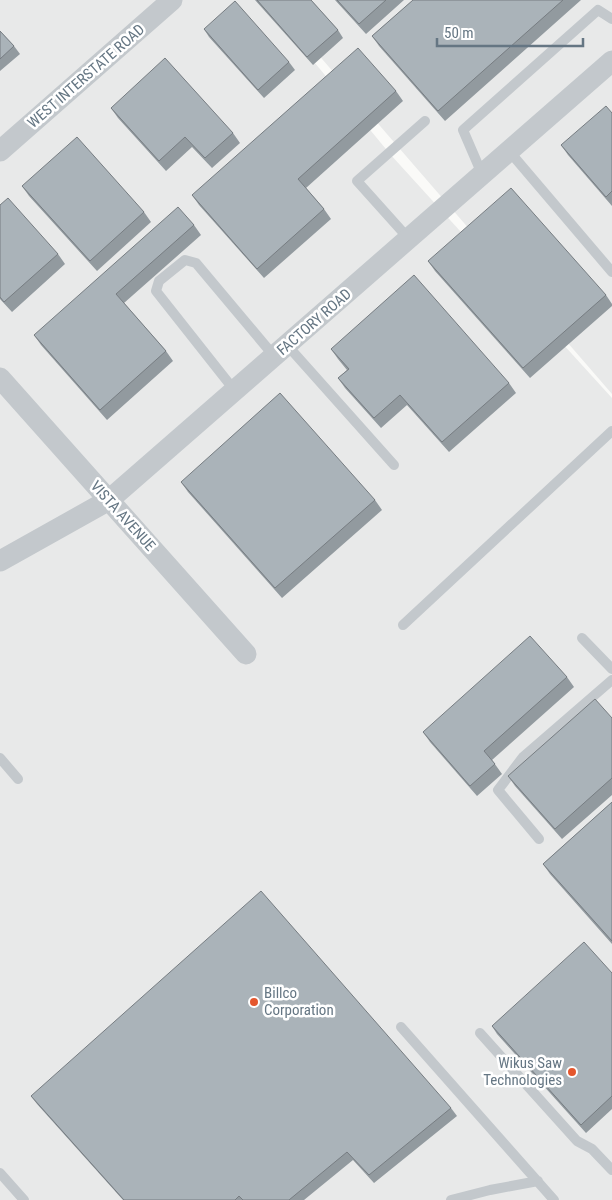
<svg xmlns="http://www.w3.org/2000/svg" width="612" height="1200" viewBox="0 0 612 1200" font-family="'Roboto Condensed',sans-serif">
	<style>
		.built { fill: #e8e9e9 }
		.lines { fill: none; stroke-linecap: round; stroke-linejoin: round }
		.service { stroke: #c3c8cc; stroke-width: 10 }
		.minor { stroke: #c3c8cc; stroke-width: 21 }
		.wall { fill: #929a9f }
		.building { fill: #aab3b9; stroke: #777d82 }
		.poi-dot { fill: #e4572e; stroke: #fff; stroke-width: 2 }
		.labels { text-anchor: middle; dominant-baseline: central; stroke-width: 5; stroke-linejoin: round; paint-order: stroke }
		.street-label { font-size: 15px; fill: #657683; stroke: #fff }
		.poi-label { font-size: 15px; fill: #657683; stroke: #fff; text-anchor: start }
	</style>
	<rect width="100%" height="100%" fill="#fafaf8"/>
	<path class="built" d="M 0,0 L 263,0 L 390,154 L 612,398 L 612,1200 L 0,1200 Z
		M 271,0 L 612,0 L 612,394 Z"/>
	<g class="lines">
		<path class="service" d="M 509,151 L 612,272
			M 482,174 L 463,130 L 598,10 L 612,19
			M 409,239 L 357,181 L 425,121
			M 287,345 L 394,465
			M 235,391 L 156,291 L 159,281 L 185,260 L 196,263 L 274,356
			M 403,625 L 612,431
			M 582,638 L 612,669
			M 0,758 L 18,779
			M 539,839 L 498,790 L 523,757 L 612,680
			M 401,1027 L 554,1200
			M 480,1033 L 577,1141 L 592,1149 L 612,1170
			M 0,1173 L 24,1200
			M 451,1200 L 490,1190 L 538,1181"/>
		<path class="minor" d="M 0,151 L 172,0
			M 0,378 L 246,654
			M 0,561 L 109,500 L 612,61"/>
	</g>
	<path class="wall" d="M 255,0 L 311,0 L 338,30 L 343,38 L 313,65 Z
		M 335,0 L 404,0 L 366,34 Z
		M 413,0 L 581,0 L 445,121 L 379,46 L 372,36 Z
		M 204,29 L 289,62 L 295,70 L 264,98 L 209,37 Z
		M 0,31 L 14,46 L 20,54 L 0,71 Z
		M 396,91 L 403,101 L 306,188 L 324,209 L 331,219 L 264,278 L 199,205 L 192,195 Z
		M 111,108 L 233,133 L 240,143 L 212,168 L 192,147 L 166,171 L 118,118 Z
		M 612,113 L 612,206 L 568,155 L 561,145 Z
		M 22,186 L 144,212 L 151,222 L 97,271 L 29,196 Z
		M 0,205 L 58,254 L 65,264 L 12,312 L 0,299 Z
		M 194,225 L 201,235 L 124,303 L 166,351 L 173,361 L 107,420 L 41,345 L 34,335 Z
		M 428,261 L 606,295 L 612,304 L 612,306 L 530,378 L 435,271 Z
		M 331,349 L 509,383 L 516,393 L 449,452 L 407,405 L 381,428 L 345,388 L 338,378 L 347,370 L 338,359 Z
		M 181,482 L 375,500 L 382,510 L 282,598 L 188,492 Z
		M 567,677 L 574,687 L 492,760 L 502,774 L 477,796 L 430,742 L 423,732 Z
		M 612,718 L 612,795 L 562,839 L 515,786 L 508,776 Z
		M 612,802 L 612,944 L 550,874 L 543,864 Z
		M 612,973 L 612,1109 L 586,1133 L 497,1034 L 492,1026 Z
		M 31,1096 L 451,1108 L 457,1116 L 374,1183 L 353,1160 L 304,1200 L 123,1200 L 37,1104 Z"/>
	<path class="building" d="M 257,0 L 311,0 L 338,30 L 307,57 Z
		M 337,0 L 386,0 L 359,24 Z
		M 413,0 L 563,0 L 438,111 L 372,36 Z
		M 235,1 L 289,62 L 258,90 L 204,29 Z
		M 0,31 L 14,46 L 0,59 Z
		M 358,48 L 396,91 L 298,179 L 324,209 L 257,269 L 192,195 Z
		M 165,58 L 233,133 L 205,158 L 185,137 L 159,161 L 111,108 Z
		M 606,106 L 612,113 L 612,191 L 606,197 L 561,145 Z
		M 77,137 L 144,212 L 90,261 L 22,186 Z
		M 511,188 L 606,295 L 523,368 L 428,261 Z
		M 8,198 L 58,254 L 4,302 L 0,297 L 0,205 Z
		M 178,207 L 194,225 L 116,294 L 166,351 L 100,410 L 34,335 Z
		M 414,275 L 509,383 L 442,442 L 400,395 L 374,418 L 338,378 L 349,369 L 331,349 Z
		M 280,393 L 375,500 L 275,588 L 181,482 Z
		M 530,636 L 567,677 L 484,751 L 495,764 L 470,786 L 423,732 Z
		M 595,699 L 612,718 L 612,778 L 555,829 L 508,776 Z
		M 612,802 L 612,941 L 543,864 Z
		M 261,891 L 451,1108 L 369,1175 L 347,1152 L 289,1200 L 243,1200 L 239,1196 L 235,1200 L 124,1200 L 31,1096 Z
		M 584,942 L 612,973 L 612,1096 L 581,1125 L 492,1026 Z"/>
	<g class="poi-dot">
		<circle cx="254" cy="1002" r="5"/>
		<circle cx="572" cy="1072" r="5"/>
	</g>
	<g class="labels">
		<g class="street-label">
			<text transform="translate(86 76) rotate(-41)">WEST INTERSTATE ROAD</text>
			<text transform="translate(314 322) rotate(-41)">FACTORY ROAD</text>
			<text transform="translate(123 516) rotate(48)">VISTA AVENUE</text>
		</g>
		<g class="poi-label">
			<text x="264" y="993">Billco<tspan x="264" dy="17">Corporation</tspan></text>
			<text x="562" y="1063" text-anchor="end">Wikus Saw<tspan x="562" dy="17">Technologies</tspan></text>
		</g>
	</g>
	<path d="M437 38v8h146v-8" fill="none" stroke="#657683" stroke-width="2.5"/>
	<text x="444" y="38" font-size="15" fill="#657683" stroke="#ffffff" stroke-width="4" paint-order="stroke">50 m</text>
</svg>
